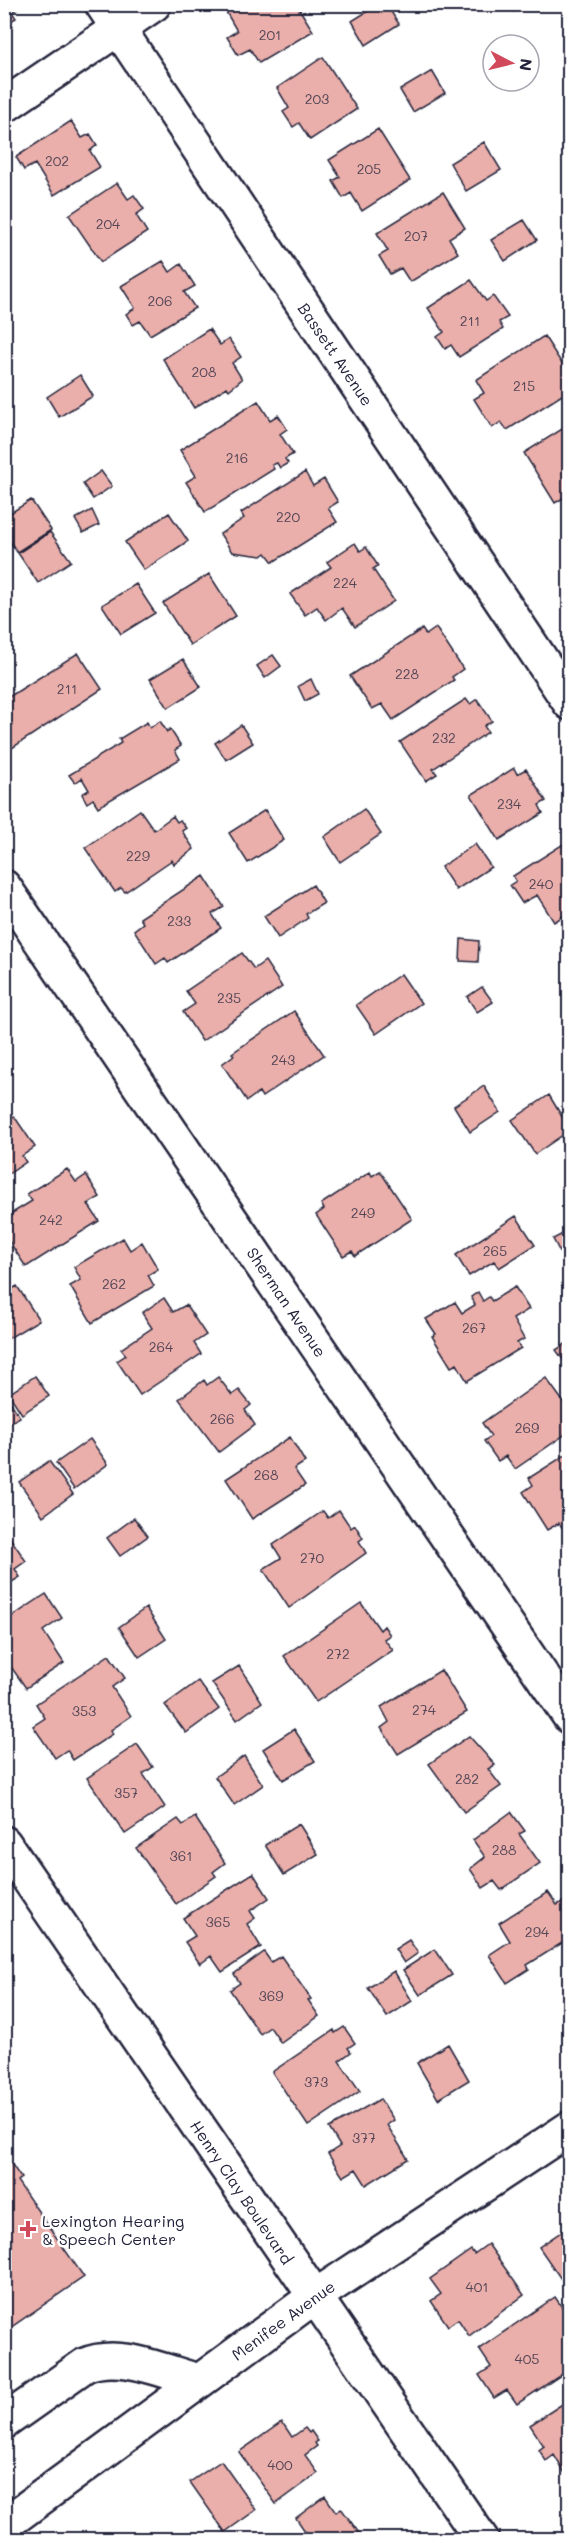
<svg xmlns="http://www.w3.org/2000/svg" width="574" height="2544" viewBox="0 0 574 2544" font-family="Mali,sans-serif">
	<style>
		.building { fill: #eaafaa; stroke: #22223b; stroke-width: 1.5 }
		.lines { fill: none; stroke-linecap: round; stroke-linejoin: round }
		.minor-casing { stroke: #22223b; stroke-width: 38 }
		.minor { stroke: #fff; stroke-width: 33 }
		.poi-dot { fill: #d1495b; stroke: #fff; stroke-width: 2 }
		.labels { text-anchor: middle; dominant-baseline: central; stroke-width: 5; stroke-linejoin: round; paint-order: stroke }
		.number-label { font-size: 14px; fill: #544557 }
		.street-label { font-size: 16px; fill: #22223b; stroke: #fff }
		.poi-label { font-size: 16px; fill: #22223b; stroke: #fff; text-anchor: start }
	</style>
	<rect width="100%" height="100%" fill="#fff"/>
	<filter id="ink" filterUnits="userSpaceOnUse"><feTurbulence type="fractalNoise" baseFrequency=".0167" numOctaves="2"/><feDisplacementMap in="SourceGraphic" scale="12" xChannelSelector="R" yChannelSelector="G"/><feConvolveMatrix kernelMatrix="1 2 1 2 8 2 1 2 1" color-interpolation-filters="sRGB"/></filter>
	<g filter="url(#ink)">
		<path class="building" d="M 4,4 L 24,4 L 12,12 L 16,18 L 4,25 Z
			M 238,4 L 301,4 L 298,7 L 313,31 L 259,63 L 250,49 L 238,55 L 227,37 L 237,31 L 226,12 Z
			M 379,4 L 386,4 L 399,24 L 366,45 L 352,21 Z
			M 509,4 L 525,4 L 514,12 Z
			M 323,57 L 357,109 L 310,140 L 299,123 L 293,127 L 283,112 L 289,108 L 277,88 Z
			M 432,71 L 445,93 L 413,112 L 400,90 Z
			M 71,121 L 82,138 L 90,134 L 97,145 L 90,151 L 100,167 L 54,195 L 35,164 L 24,170 L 16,157 Z
			M 378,129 L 410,180 L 362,211 L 351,193 L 343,198 L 333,181 L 340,177 L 329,160 Z
			M 484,142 L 501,170 L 466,191 L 450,163 Z
			M 117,183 L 128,199 L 134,195 L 144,209 L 136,215 L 147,232 L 101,262 L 69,215 Z
			M 443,192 L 465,228 L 449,238 L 458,253 L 410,282 L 401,268 L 390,274 L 379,256 L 388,251 L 377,233 Z
			M 524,220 L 537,240 L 505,261 L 491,240 Z
			M 163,261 L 170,272 L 181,264 L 195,286 L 184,292 L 195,308 L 150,335 L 140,321 L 133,325 L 126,314 L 135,308 L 121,286 Z
			M 471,280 L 486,301 L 493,296 L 508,317 L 499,322 L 503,329 L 459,357 L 451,345 L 445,349 L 437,337 L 444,332 L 428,308 Z
			M 209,329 L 220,345 L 229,339 L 241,357 L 232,363 L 242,379 L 229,390 L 227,387 L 194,408 L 163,359 Z
			M 544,336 L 564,367 L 568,364 L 570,367 L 570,390 L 507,430 L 501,422 L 492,428 L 474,399 L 484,393 L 476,380 Z
			M 80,375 L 93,396 L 59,417 L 47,397 Z
			M 258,401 L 270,420 L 278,415 L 287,429 L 280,434 L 293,454 L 285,459 L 288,463 L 280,468 L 277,463 L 272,465 L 274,469 L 205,512 L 186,482 L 196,476 L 180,450 Z
			M 570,424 L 570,494 L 555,503 L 524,453 Z
			M 101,471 L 112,486 L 93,499 L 83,484 Z
			M 305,472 L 313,486 L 324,479 L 338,502 L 328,508 L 337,522 L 273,562 L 266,553 L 262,556 L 232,552 L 220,534 L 244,518 L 241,513 Z
			M 31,500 L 51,530 L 17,552 L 4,533 L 4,517 Z
			M 92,510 L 99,525 L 83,533 L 75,519 Z
			M 169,513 L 188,541 L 144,570 L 125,542 Z
			M 50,532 L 71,561 L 38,583 L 18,553 Z
			M 355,543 L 360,551 L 366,547 L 378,566 L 373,569 L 394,601 L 355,627 L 342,608 L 326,620 L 317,607 L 305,615 L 290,594 L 331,567 L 327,562 Z
			M 209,574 L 236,616 L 190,645 L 163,603 Z
			M 136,584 L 155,613 L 121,634 L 102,605 Z
			M 436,628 L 463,669 L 452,677 L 454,680 L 393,720 L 382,704 L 372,709 L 350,676 L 422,629 L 426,635 Z
			M 78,653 L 102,689 L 9,750 L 4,743 L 4,700 Z
			M 273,655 L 281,666 L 265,678 L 257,666 Z
			M 183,659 L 201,687 L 168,708 L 150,679 Z
			M 311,679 L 318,694 L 305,701 L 298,686 Z
			M 466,699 L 470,704 L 477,699 L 492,721 L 484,726 L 488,732 L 433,769 L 437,774 L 426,781 L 400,742 Z
			M 160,721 L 167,732 L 170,729 L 181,746 L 175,750 L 180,759 L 98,807 L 93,799 L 87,803 L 82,794 L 89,790 L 82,778 L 75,783 L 69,775 L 121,743 L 119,739 L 147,722 L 150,728 Z
			M 241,725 L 253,743 L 226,760 L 215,743 Z
			M 514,768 L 517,774 L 526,769 L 546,801 L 539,805 L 543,813 L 499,840 L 471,795 Z
			M 364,809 L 381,834 L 340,862 L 324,837 Z
			M 140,810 L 154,830 L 173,816 L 177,822 L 180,820 L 186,828 L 182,831 L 194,849 L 174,864 L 172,860 L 125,892 L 121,888 L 115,892 L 85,848 Z
			M 265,810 L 284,840 L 248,863 L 229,833 Z
			M 568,841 L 570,912 L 554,922 L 537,895 L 522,903 L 510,885 L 516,881 L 513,876 Z
			M 475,844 L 491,867 L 456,890 L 441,867 Z
			M 204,876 L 224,907 L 212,914 L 221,928 L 168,963 L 165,958 L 156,964 L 134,930 L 143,923 L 140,918 Z
			M 313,885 L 324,903 L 306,914 L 308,918 L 278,938 L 264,916 Z
			M 461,939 L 479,941 L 478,962 L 460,961 Z
			M 242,953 L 254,969 L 265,961 L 282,987 L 202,1041 L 183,1012 L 195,1004 L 186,991 Z
			M 401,974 L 421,1003 L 376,1034 L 356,1005 Z
			M 482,987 L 493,1002 L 477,1012 L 467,997 Z
			M 294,1011 L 324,1055 L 262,1097 L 259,1092 L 247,1101 L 222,1064 L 234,1055 L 232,1053 Z
			M 484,1086 L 500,1112 L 470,1132 L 454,1106 Z
			M 549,1095 L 570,1130 L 535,1154 L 512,1120 Z
			M 14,1116 L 35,1147 L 22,1156 L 26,1162 L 4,1177 L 4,1123 Z
			M 67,1169 L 76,1182 L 86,1175 L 100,1197 L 88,1204 L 99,1221 L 26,1267 L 4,1234 L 4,1218 L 32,1201 L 27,1194 Z
			M 380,1171 L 412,1219 L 355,1256 L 352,1251 L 343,1256 L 316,1215 L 324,1209 L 321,1204 L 370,1172 L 372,1176 Z
			M 516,1216 L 535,1245 L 499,1268 L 494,1261 L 469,1276 L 456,1255 Z
			M 570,1230 L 570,1257 L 564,1260 L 553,1239 Z
			M 123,1238 L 130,1250 L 142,1242 L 158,1269 L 148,1275 L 154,1286 L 92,1323 L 70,1286 L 81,1280 L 74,1267 Z
			M 17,1286 L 39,1320 L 4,1341 L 4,1294 Z
			M 515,1287 L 529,1309 L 513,1319 L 524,1339 L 517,1343 L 521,1348 L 467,1381 L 457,1364 L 451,1367 L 432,1336 L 436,1334 L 426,1319 L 455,1302 L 462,1313 L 475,1305 L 471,1297 L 478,1292 L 483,1301 L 489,1297 L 492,1301 Z
			M 164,1298 L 173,1312 L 186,1305 L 206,1335 L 194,1343 L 201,1354 L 140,1395 L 117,1361 L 126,1355 L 121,1349 L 152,1328 L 142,1313 Z
			M 570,1341 L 570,1369 L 556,1350 Z
			M 35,1376 L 49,1396 L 22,1414 L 9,1394 Z
			M 218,1377 L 232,1395 L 239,1390 L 251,1405 L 245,1410 L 255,1425 L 219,1452 L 179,1399 L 204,1380 L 207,1385 Z
			M 546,1378 L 570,1411 L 570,1431 L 515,1469 L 506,1456 L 498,1461 L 484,1441 L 491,1436 L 482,1423 Z
			M 4,1392 L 20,1417 L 4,1426 Z
			M 290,1437 L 305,1462 L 294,1469 L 305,1485 L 252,1519 L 226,1479 Z
			M 90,1439 L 108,1464 L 74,1489 L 56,1463 Z
			M 570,1452 L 570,1526 L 564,1530 L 559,1523 L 547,1530 L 523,1492 L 533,1485 L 529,1478 Z
			M 49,1461 L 73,1494 L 43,1516 L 19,1482 Z
			M 339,1510 L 351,1528 L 355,1525 L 363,1538 L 359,1541 L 366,1553 L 289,1608 L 263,1569 L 281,1558 L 273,1545 L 323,1511 L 328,1518 Z
			M 134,1518 L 148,1536 L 120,1556 L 107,1538 Z
			M 4,1529 L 26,1561 L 15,1569 L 20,1577 L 4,1587 Z
			M 46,1594 L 62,1618 L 43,1631 L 64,1663 L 26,1688 L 4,1657 L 4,1622 Z
			M 361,1603 L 380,1630 L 384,1626 L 390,1635 L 384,1639 L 393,1650 L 316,1702 L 284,1656 Z
			M 146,1608 L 166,1639 L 139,1657 L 119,1627 Z
			M 109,1655 L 125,1678 L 112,1687 L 131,1716 L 111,1730 L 113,1734 L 73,1760 L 67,1750 L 55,1758 L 33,1726 L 45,1718 L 36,1704 Z
			M 239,1666 L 262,1702 L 237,1720 L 212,1683 Z
			M 441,1670 L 467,1712 L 398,1754 L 381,1728 L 389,1722 L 381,1707 Z
			M 198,1681 L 219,1709 L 186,1733 L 165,1705 Z
			M 294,1729 L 315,1761 L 283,1780 L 263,1749 Z
			M 469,1736 L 495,1765 L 488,1769 L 501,1786 L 464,1812 L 429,1764 Z
			M 137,1744 L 153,1767 L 143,1774 L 165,1807 L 125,1834 L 87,1778 Z
			M 244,1756 L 263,1785 L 234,1805 L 215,1777 Z
			M 511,1812 L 525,1831 L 519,1834 L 540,1863 L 501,1890 L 494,1881 L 483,1888 L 470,1869 L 485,1857 L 473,1840 Z
			M 195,1817 L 225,1863 L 213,1872 L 216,1876 L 176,1904 L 136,1848 L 178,1819 L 183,1825 Z
			M 299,1824 L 318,1854 L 284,1875 L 265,1845 Z
			M 253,1873 L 269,1898 L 250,1911 L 255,1918 L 247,1924 L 261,1947 L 222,1972 L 211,1956 L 200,1964 L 185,1942 L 195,1936 L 183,1918 Z
			M 548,1892 L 557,1905 L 570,1898 L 570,1938 L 527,1965 L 529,1969 L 507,1983 L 489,1955 L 510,1941 L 499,1923 Z
			M 409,1940 L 418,1953 L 404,1963 L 395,1949 Z
			M 435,1949 L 452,1975 L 420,1995 L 403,1970 Z
			M 264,1952 L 271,1962 L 281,1956 L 311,1999 L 308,2000 L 319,2016 L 281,2043 L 270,2027 L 260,2034 L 230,1990 L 240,1983 L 234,1974 Z
			M 394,1971 L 412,2001 L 387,2017 L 368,1988 Z
			M 344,2027 L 355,2043 L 348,2048 L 351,2052 L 339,2061 L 360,2091 L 308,2126 L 272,2072 L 334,2030 L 335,2033 Z
			M 448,2044 L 469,2080 L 438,2099 L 417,2063 Z
			M 380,2099 L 394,2120 L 387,2125 L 408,2159 L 366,2185 L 356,2169 L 343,2177 L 328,2154 L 340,2146 L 329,2128 Z
			M 4,2153 L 21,2178 L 17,2181 L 84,2277 L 4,2332 Z
			M 570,2226 L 570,2277 L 563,2282 L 539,2247 Z
			M 488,2244 L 524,2295 L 469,2336 L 458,2319 L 448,2326 L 431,2301 L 441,2294 L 430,2279 L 471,2250 L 474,2254 Z
			M 555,2297 L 570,2319 L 570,2369 L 517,2404 L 507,2390 L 494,2398 L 479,2375 L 491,2367 L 479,2349 Z
			M 570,2399 L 570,2473 L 566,2475 L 554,2455 L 546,2461 L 539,2450 L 544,2446 L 530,2425 Z
			M 282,2422 L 292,2437 L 305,2428 L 309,2433 L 311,2431 L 318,2441 L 315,2443 L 317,2446 L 305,2455 L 318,2473 L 276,2504 L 239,2452 Z
			M 221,2461 L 256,2510 L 225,2532 L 190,2482 Z
			M 325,2496 L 336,2512 L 341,2508 L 364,2540 L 299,2540 L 307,2534 L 296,2518 Z"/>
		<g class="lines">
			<defs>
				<path id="minor" d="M 102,4 L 570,703
					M 4,106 L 154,4
					M 4,887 L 570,1717
					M 4,1843 L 482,2540
					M 4,2422 L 85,2365 C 119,2350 164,2372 199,2381
					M 4,2525 L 314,2297 L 570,2128"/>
			</defs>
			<use href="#minor" class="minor-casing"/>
			<use href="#minor" class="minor"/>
		</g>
	</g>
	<path class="poi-dot" d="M25 2220h6v6h6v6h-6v6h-6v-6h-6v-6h6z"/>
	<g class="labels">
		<g class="number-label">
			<text x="270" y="34">201</text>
			<text x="317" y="98">203</text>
			<text x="57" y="160">202</text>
			<text x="369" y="168">205</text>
			<text x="108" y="223">204</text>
			<text x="416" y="235">207</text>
			<text x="160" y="300">206</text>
			<text x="470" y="320">211</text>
			<text x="204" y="371">208</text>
			<text x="524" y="385">215</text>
			<text x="237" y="457">216</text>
			<text x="288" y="516">220</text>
			<text x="345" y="582">224</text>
			<text x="407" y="673">228</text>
			<text x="67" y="688">211</text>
			<text x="444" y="737">232</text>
			<text x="509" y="803">234</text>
			<text x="138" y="855">229</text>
			<text x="541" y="883">240</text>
			<text x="179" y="920">233</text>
			<text x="229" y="997">235</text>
			<text x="283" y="1059">243</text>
			<text x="363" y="1212">249</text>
			<text x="51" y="1219">242</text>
			<text x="495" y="1250">265</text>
			<text x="114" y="1283">262</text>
			<text x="474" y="1327">267</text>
			<text x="161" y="1346">264</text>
			<text x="222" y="1418">266</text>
			<text x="527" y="1427">269</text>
			<text x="266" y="1474">268</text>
			<text x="312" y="1557">270</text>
			<text x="338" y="1653">272</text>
			<text x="424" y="1709">274</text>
			<text x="84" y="1710">353</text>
			<text x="467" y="1778">282</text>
			<text x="126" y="1792">357</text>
			<text x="504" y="1849">288</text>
			<text x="181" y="1855">361</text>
			<text x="218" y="1921">365</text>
			<text x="537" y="1931">294</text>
			<text x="271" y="1995">369</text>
			<text x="316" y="2081">373</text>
			<text x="364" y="2137">377</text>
			<text x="477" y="2286">401</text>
			<text x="527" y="2358">405</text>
			<text x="280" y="2464">400</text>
		</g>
		<g class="street-label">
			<text transform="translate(336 354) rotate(56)">Bassett Avenue</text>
			<text transform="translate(287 1302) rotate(56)">Sherman Avenue</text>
			<text transform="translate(242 2192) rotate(56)">Henry Clay Boulevard</text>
			<text transform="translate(283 2320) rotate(-36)">Menifee Avenue</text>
		</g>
		<g class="poi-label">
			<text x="42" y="2220">Lexington Hearing<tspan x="42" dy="18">&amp; Speech Center</tspan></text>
		</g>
	</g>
	<rect width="574" height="2544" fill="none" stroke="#fff" stroke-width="24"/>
	<rect x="12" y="12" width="550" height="2520" fill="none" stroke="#22223b" stroke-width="2" filter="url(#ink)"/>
	<g transform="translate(511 63) rotate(97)"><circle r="28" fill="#ffffff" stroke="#a7a7b1" stroke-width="1.5"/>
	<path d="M0-4.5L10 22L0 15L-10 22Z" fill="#d1495b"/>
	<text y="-9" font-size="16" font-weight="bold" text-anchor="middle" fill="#22223b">N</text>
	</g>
</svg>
